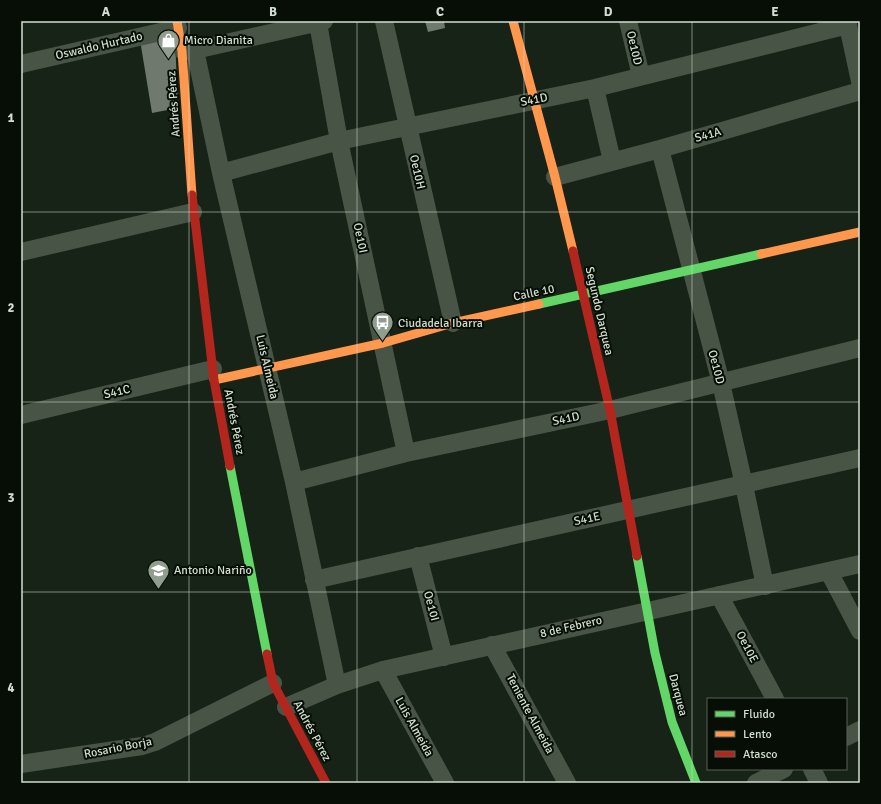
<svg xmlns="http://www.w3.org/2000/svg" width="881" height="804" viewBox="0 0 881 804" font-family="Signika,sans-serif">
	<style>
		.building { fill: #6f796e }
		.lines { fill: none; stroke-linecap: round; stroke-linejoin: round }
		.street { stroke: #485546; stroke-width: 18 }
		.fast { stroke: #63d668; stroke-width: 9 }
		.slow { stroke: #ff974d; stroke-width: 9 }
		.jam { stroke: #b3261e; stroke-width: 9 }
		.grid { fill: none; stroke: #d2ded0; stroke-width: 1; stroke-opacity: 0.55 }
		.labels { text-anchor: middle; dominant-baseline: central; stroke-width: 4; stroke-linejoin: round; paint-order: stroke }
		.poi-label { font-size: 12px; fill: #d2ded0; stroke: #060e05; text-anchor: start }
		.street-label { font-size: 12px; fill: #d2ded0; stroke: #060e05 }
		.neatline { fill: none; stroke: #d2ded0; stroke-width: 1.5 }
		.grid-label { font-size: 13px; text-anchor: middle; font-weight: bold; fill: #d2ded0 }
	</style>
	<rect width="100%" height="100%" fill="#182317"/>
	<path class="building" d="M 425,21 L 444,21 L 445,28 L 428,32 Z
		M 175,39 L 178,108 L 152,113 L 140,40 Z"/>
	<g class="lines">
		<path class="street" d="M 384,21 L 453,323
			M 628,21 L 641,76
			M 847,21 L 860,81
			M 318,23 L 339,141 L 406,453
			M 195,50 L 221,173 L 294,482 L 337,685
			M 183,51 L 195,50 L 324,21
			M 21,64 L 178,28
			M 595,88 L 612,161
			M 660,149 L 721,383 L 744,485 L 765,586
			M 221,173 L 339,141 L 595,88 L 848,25
			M 555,177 L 660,149 L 860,91
			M 21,252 L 193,212
			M 21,415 L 213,369
			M 294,482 L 406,453 L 610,410 L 860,348
			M 418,556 L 444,657
			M 829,572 L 860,631
			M 314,580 L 860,458
			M 719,595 L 775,699
			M 492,645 L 567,783
			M 383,670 L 445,783
			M 286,707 L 337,685 L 383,670 L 860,564
			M 846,737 L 860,730
			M 21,764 L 142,746 L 155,742 L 273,683
			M 812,769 L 819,783
			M 756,783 L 784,769"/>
		<path class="fast" d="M 539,304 L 761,254
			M 230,466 L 267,654
			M 637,556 L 655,653 L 672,722 L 696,783"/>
		<path class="slow" d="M 177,21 L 182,51 L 192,195
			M 513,21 L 555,177 L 573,251
			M 761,254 L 860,232
			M 214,380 L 383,343 L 453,323 L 539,304"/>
		<path class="jam" d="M 192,195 L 214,380 L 230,466
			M 573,251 L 610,410 L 637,556
			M 267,654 L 273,683 L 326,783"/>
	</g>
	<path class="grid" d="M 189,21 L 189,783M 357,21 L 357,783M 524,21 L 524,783M 692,21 L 692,783M 21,212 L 860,212M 21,402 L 860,402M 21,592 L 860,592"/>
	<defs>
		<symbol id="shop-pin" viewBox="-11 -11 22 30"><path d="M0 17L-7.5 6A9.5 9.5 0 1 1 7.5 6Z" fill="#919d8f" stroke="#060e05"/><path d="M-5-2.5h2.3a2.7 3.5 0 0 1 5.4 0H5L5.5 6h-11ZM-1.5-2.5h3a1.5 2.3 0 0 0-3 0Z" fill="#fff"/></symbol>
		<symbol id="bus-pin" viewBox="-11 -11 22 30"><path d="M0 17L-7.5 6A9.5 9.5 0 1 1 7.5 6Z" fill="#919d8f" stroke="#060e05"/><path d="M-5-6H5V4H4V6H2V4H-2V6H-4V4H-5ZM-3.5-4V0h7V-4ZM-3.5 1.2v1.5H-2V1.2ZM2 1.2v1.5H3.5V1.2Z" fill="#fff"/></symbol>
		<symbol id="school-pin" viewBox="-11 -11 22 30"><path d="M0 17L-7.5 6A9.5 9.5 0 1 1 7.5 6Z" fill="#919d8f" stroke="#060e05"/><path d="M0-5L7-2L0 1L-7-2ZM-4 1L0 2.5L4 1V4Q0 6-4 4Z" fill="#fff"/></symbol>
	</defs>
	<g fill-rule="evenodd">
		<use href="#shop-pin" x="156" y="28" width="25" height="34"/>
		<use href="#bus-pin" x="370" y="310" width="25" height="34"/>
		<use href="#school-pin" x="146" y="558" width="25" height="34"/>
	</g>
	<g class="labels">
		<g class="poi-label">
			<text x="184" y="40">Micro Dianita</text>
			<text x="398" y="323">Ciudadela Ibarra</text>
			<text x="174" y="570">Antonio Nariño</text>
		</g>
		<g class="street-label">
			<text transform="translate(99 46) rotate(-13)">Oswaldo Hurtado</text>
			<text transform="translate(634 48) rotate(77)">Oe10D</text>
			<text transform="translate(534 100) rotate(-11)">S41D</text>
			<text transform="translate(174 104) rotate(-94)">Andrés Pérez</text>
			<text transform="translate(708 135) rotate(-16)">S41A</text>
			<text transform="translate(417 172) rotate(77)">Oe10H</text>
			<text transform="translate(360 238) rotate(78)">Oe10I</text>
			<text transform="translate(534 293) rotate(-12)">Calle 10</text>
			<text transform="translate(599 311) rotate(77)">Segundo Darquea</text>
			<text transform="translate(267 367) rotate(77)">Luis Almeida</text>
			<text transform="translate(716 367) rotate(75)">Oe10D</text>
			<text transform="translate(117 392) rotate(-13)">S41C</text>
			<text transform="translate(566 419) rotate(-12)">S41D</text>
			<text transform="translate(234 422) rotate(79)">Andrés Pérez</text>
			<text transform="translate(587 519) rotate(-12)">S41E</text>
			<text transform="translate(431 606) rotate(75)">Oe10I</text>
			<text transform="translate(571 627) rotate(-13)">8 de Febrero</text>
			<text transform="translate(747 647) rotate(62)">Oe10E</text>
			<text transform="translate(678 695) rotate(75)">Darquea</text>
			<text transform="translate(530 714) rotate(62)">Teniente Almeida</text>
			<text transform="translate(414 727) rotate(61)">Luis Almeida</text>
			<text transform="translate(312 731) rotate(62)">Andrés Pérez</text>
			<text transform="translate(118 748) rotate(-11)">Rosario Borja</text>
		</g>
	</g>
	<rect width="881" height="804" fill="none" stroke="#060e05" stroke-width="44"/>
	<rect x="707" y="698" width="140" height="72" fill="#060e05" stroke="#586156"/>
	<rect x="715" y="711" width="20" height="6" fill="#63d668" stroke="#586156"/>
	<text x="743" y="718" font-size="12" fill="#d2ded0">Fluido</text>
	<rect x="715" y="731" width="20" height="6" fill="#ff974d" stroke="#586156"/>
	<text x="743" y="738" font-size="12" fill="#d2ded0">Lento</text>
	<rect x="715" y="751" width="20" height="6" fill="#b3261e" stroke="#586156"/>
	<text x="743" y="758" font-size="12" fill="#d2ded0">Atasco</text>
	<rect x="22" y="22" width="837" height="760" class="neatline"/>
	<g class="grid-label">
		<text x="106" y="16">A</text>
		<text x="273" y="16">B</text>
		<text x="440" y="16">C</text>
		<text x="608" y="16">D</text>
		<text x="775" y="16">E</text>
		<text x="11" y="122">1</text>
		<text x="11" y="312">2</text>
		<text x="11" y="502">3</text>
		<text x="11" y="692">4</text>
	</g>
</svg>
